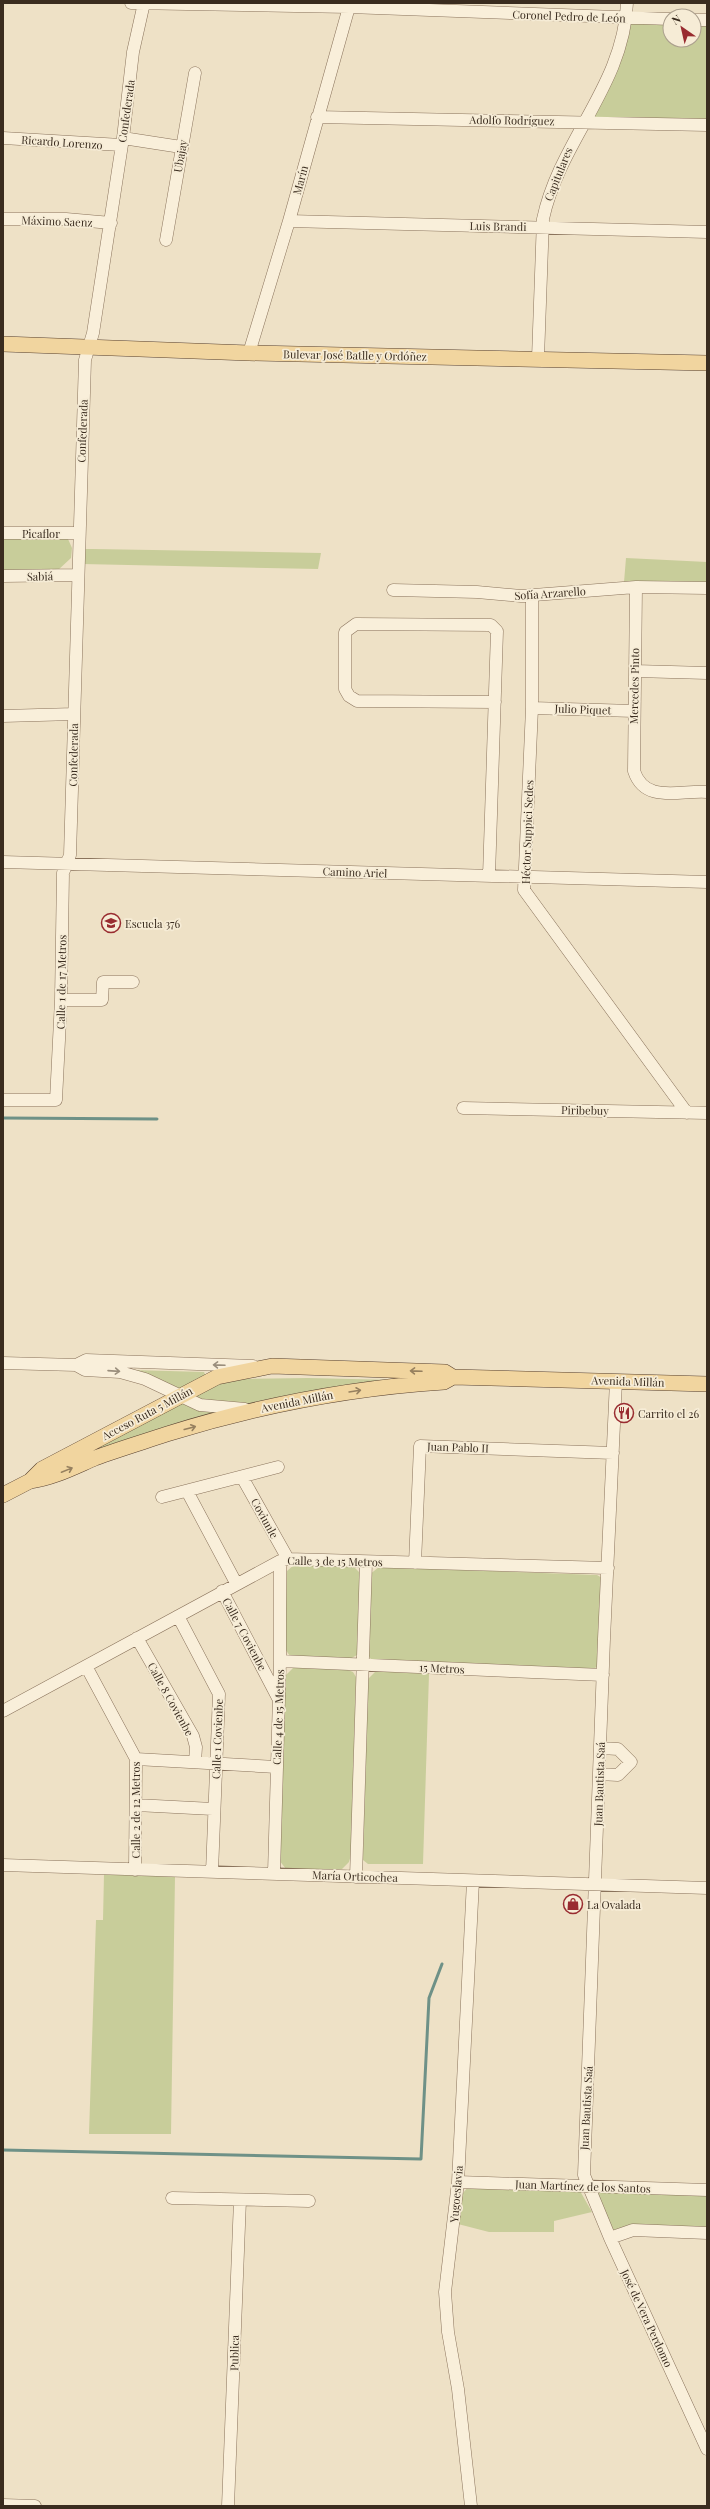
<svg xmlns="http://www.w3.org/2000/svg" width="710" height="2509" viewBox="0 0 710 2509" font-family="'Playfair Display',serif">
	<style>
		.green { fill: #c8cd9a }
		.lines { fill: none; stroke-linecap: round; stroke-linejoin: round }
		.stream { stroke: #6e9187; stroke-width: 3 }
		.minor-casing { stroke: #8a735c; stroke-width: 13 }
		.major-casing { stroke: #584130; stroke-width: 16 }
		.minor { stroke: #f9efda; stroke-width: 12 }
		.major { stroke: #f1d59f; stroke-width: 15 }
		.oneway { stroke: #9a8e7c }
		.oneway2 { stroke: #96805f }
		.labels { text-anchor: middle; dominant-baseline: central; stroke-width: 3.5; stroke-linejoin: round; paint-order: stroke }
		.street-label { font-size: 11px; fill: #3a2c1f; stroke: #f6ecd6 }
		.poi-label { font-size: 11px; fill: #3a2c1f; stroke: #f6ecd6; text-anchor: start }
	</style>
	<rect width="100%" height="100%" fill="#eee1c6"/>
	<path class="green" d="M 630,22 L 670,22 L 670,40 L 694,40 L 694,23 L 707,24 L 707,121 L 594,117 L 593,111 Z
		M 3,537 L 68,539 L 72,548 L 71,558 L 57,571 L 3,573 Z
		M 82,549 L 93,549 L 321,553 L 318,569 L 82,564 Z
		M 626,558 L 707,562 L 707,585 L 624,582 Z
		M 132,1370 L 204,1372 L 206,1377 L 178,1392 Z
		M 308,1378 L 394,1380 L 239,1405 L 229,1405 L 189,1397 L 217,1384 L 244,1379 Z
		M 180,1402 L 198,1410 L 226,1413 L 51,1471 Z
		M 295,1564 L 352,1565 L 360,1573 L 357,1655 L 348,1660 L 290,1656 L 285,1649 L 287,1571 Z
		M 379,1567 L 597,1575 L 602,1578 L 597,1667 L 592,1669 L 372,1660 L 368,1656 L 369,1575 Z
		M 294,1667 L 348,1670 L 353,1672 L 356,1677 L 351,1855 L 349,1862 L 342,1869 L 286,1869 L 279,1860 L 283,1678 Z
		M 376,1671 L 429,1674 L 423,1864 L 368,1864 L 363,1860 L 368,1679 Z
		M 104,1874 L 175,1876 L 171,2134 L 89,2134 L 96,1920 L 103,1920 Z
		M 468,2187 L 580,2191 L 592,2212 L 554,2221 L 554,2232 L 489,2232 L 458,2224 L 463,2193 Z
		M 596,2192 L 707,2193 L 707,2230 L 628,2228 L 612,2230 Z"/>
	<g class="lines">
		<path class="stream" d="M 3,1118 L 157,1119
			M 3,2150 L 421,2159 L 429,1998 L 442,1964"/>
		<defs>
			<path id="minor" d="M 131,3 L 349,7 L 670,19
				M 694,20 L 707,20
				M 317,117 L 707,125
				M 3,138 L 121,145
				M 123,138 L 181,147
				M 3,219 L 66,219 L 111,223
				M 289,221 L 707,232
				M 166,240 L 195,73
				M 249,353 L 289,221 L 349,7
				M 538,358 L 543,219 C 560,140 624,85 627,3
				M 3,533 L 78,533
				M 3,576 L 77,575
				M 636,587 L 634,771 C 645,804 679,790 707,792
				M 393,590 L 477,592 L 521,596 L 636,587 L 707,588
				M 532,595 L 532,708 L 524,890 L 687,1113
				M 635,671 L 707,673
				M 532,708 L 634,711
				M 3,716 L 74,714
				M 3,862 L 707,882
				M 489,876 L 497,631 L 491,625 L 356,624 L 345,632 L 345,689 L 349,696 L 357,701 L 495,702
				M 61,1000 L 102,1000 L 103,982 L 133,982
				M 3,1100 L 56,1100 L 61,1000 L 63,873 L 70,855 L 85,360 L 93,333 L 123,138 L 133,52 L 144,3
				M 463,1108 L 707,1113
				M 3,1363 L 76,1365 L 85,1370 L 120,1372 L 145,1379 L 200,1405 L 245,1409
				M 76,1365 L 86,1360 L 253,1366
				M 616,1381 L 604,1639 L 584,2175 L 610,2238 L 707,2449
				M 242,1477 L 288,1559
				M 187,1491 L 236,1583
				M 162,1497 L 278,1467
				M 415,1563 L 420,1446 L 613,1453
				M 222,1591 L 278,1698
				M 178,1616 L 219,1694 L 212,1872
				M 137,1638 L 193,1736 L 196,1747 L 195,1762
				M 280,1661 L 603,1675
				M 86,1666 L 136,1759 L 135,1870
				M 3,1711 L 280,1561 L 288,1559 L 608,1568
				M 136,1759 L 276,1767
				M 599,1774 L 618,1775 L 631,1762 L 618,1749 L 601,1748
				M 136,1805 L 213,1809
				M 3,1865 L 707,1888
				M 274,1873 L 280,1661 L 280,1561
				M 356,1877 L 366,1562
				M 458,2182 L 707,2190
				M 172,2198 L 309,2201
				M 610,2238 L 633,2230 L 707,2233
				M 3,2505 L 35,2506
				M 228,2506 L 240,2200
				M 471,2506 L 458,2389 L 448,2332 L 445,2292 L 458,2182 L 473,1881"/>
			<path id="major" d="M 3,344 L 249,353 L 707,363
				M 30,1481 C 53,1478 74,1467 95,1458 C 119,1449 143,1442 167,1434 C 257,1406 350,1388 444,1382 L 453,1377 L 707,1384
				M 3,1495 L 30,1481 L 42,1469 L 217,1377 L 272,1366 L 445,1372 L 453,1377"/>
		</defs>
		<use href="#minor" class="minor-casing"/>
		<use href="#major" class="major-casing"/>
		<use href="#minor" class="minor"/>
		<use href="#major" class="major"/>
	</g>
	<defs><path id="oneway-shaft" d="M-6 0H5M1.5-3L5.5 0L1.5 3" fill="none" stroke-width="1.6" stroke-linecap="round" stroke-linejoin="round"/></defs>
	<g class="oneway">
		<use href="#oneway-shaft" transform="translate(219 1365) rotate(-178)"/>
		<use href="#oneway-shaft" transform="translate(114 1371) rotate(4)"/>
	</g>
	<g class="oneway2">
		<use href="#oneway-shaft" transform="translate(416 1371) rotate(-178)"/>
		<use href="#oneway-shaft" transform="translate(355 1391) rotate(-9)"/>
		<use href="#oneway-shaft" transform="translate(190 1428) rotate(-15)"/>
		<use href="#oneway-shaft" transform="translate(67 1470) rotate(-22)"/>
	</g>
	<defs>
		<symbol id="school-ring" viewBox="-11 -11 22 22"><circle r="9.5" fill="#f6ecd6" stroke="#992c30" stroke-width="1.5"/><path d="M0-5L7-2L0 1L-7-2ZM-4 1L0 2.5L4 1V4Q0 6-4 4Z" fill="#992c30"/></symbol>
		<symbol id="restaurant-ring" viewBox="-11 -11 22 22"><circle r="9.5" fill="#f6ecd6" stroke="#992c30" stroke-width="1.5"/><path d="M-5-6h1v4h1v-4h1v4h1v-4h1v5L-1.5 .5V6h-2V.5L-5-1ZM5-6V6H3V1.5H1.5Q1.5-4 5-6Z" fill="#992c30"/></symbol>
		<symbol id="shop-ring" viewBox="-11 -11 22 22"><circle r="9.5" fill="#f6ecd6" stroke="#992c30" stroke-width="1.5"/><path d="M-5-2.5h2.3a2.7 3.5 0 0 1 5.4 0H5L5.5 6h-11ZM-1.5-2.5h3a1.5 2.3 0 0 0-3 0Z" fill="#992c30"/></symbol>
	</defs>
	<g fill-rule="evenodd">
		<use href="#school-ring" x="100" y="912" width="22" height="22"/>
		<use href="#restaurant-ring" x="613" y="1402" width="22" height="22"/>
		<use href="#shop-ring" x="562" y="1893" width="22" height="22"/>
	</g>
	<g class="labels">
		<g class="street-label">
			<text transform="translate(569 16) rotate(2)">Coronel Pedro de León</text>
			<text transform="translate(126 111) rotate(-82)">Confederada</text>
			<text transform="translate(512 120) rotate(1)">Adolfo Rodríguez</text>
			<text transform="translate(62 142) rotate(4)">Ricardo Lorenzo</text>
			<text transform="translate(180 156) rotate(-80)">Ubajay</text>
			<text transform="translate(558 174) rotate(-68)">Capitulares</text>
			<text transform="translate(300 180) rotate(-75)">Marín</text>
			<text transform="translate(57 221) rotate(2)">Máximo Saenz</text>
			<text transform="translate(498 226) rotate(1)">Luis Brandi</text>
			<text transform="translate(355 355) rotate(1)">Bulevar José Batlle y Ordóñez</text>
			<text transform="translate(82 431) rotate(-88)">Confederada</text>
			<text x="41" y="533">Picaflor</text>
			<text transform="translate(40 576) rotate(-1)">Sabiá</text>
			<text transform="translate(550 593) rotate(-4)">Sofía Arzarello</text>
			<text transform="translate(634 686) rotate(-89)">Mercedes Pinto</text>
			<text transform="translate(583 709) rotate(2)">Julio Piquet</text>
			<text transform="translate(73 755) rotate(-89)">Confederada</text>
			<text transform="translate(527 832) rotate(-88)">Héctor Suppici Sedes</text>
			<text transform="translate(355 872) rotate(2)">Camino Ariel</text>
			<text transform="translate(61 982) rotate(-89)">Calle 1 de 17 Metros</text>
			<text transform="translate(585 1110) rotate(1)">Piribebuy</text>
			<text transform="translate(628 1381) rotate(2)">Avenida Millán</text>
			<text transform="translate(297 1401) rotate(-11)">Avenida Millán</text>
			<text transform="translate(147 1413) rotate(-28)">Acceso Ruta 5 Millán</text>
			<text transform="translate(458 1447) rotate(2)">Juan Pablo II</text>
			<text transform="translate(265 1518) rotate(61)">Coviunle</text>
			<text transform="translate(335 1561) rotate(1)">Calle 3 de 15 Metros</text>
			<text transform="translate(245 1634) rotate(62)">Calle 7 Covienbe</text>
			<text transform="translate(442 1668) rotate(3)">15 Metros</text>
			<text transform="translate(171 1699) rotate(61)">Calle 8 Covienbe</text>
			<text transform="translate(278 1717) rotate(-88)">Calle 4 de 15 Metros</text>
			<text transform="translate(217 1739) rotate(-88)">Calle 1 Covienbe</text>
			<text transform="translate(599 1784) rotate(-88)">Juan Bautista Saá</text>
			<text transform="translate(135 1810) rotate(-90)">Calle 2 de 12 Metros</text>
			<text transform="translate(355 1876) rotate(2)">María Orticochea</text>
			<text transform="translate(586 2108) rotate(-87)">Juan Bautista Saá</text>
			<text transform="translate(583 2186) rotate(2)">Juan Martínez de los Santos</text>
			<text transform="translate(456 2194) rotate(-85)">Yugoeslavia</text>
			<text transform="translate(647 2318) rotate(65)">José de Vera Perdomo</text>
			<text transform="translate(234 2353) rotate(-89)">Publica</text>
		</g>
		<g class="poi-label">
			<text x="125" y="923">Escuela 376</text>
			<text x="638" y="1413">Carrito el 26</text>
			<text x="587" y="1904">La Ovalada</text>
		</g>
	</g>
	<rect width="710" height="2509" fill="none" stroke="#3a2c1f" stroke-width="8"/>
	<g transform="translate(682 28) rotate(326)"><circle r="19" fill="#f6ecd6" stroke="#ab9f8d"/>
	<path d="M0-3L7 15L0 10L-7 15Z" fill="#992c30"/>
	<text y="-6" font-size="11" font-weight="bold" text-anchor="middle" fill="#3a2c1f">N</text>
	</g>
</svg>
